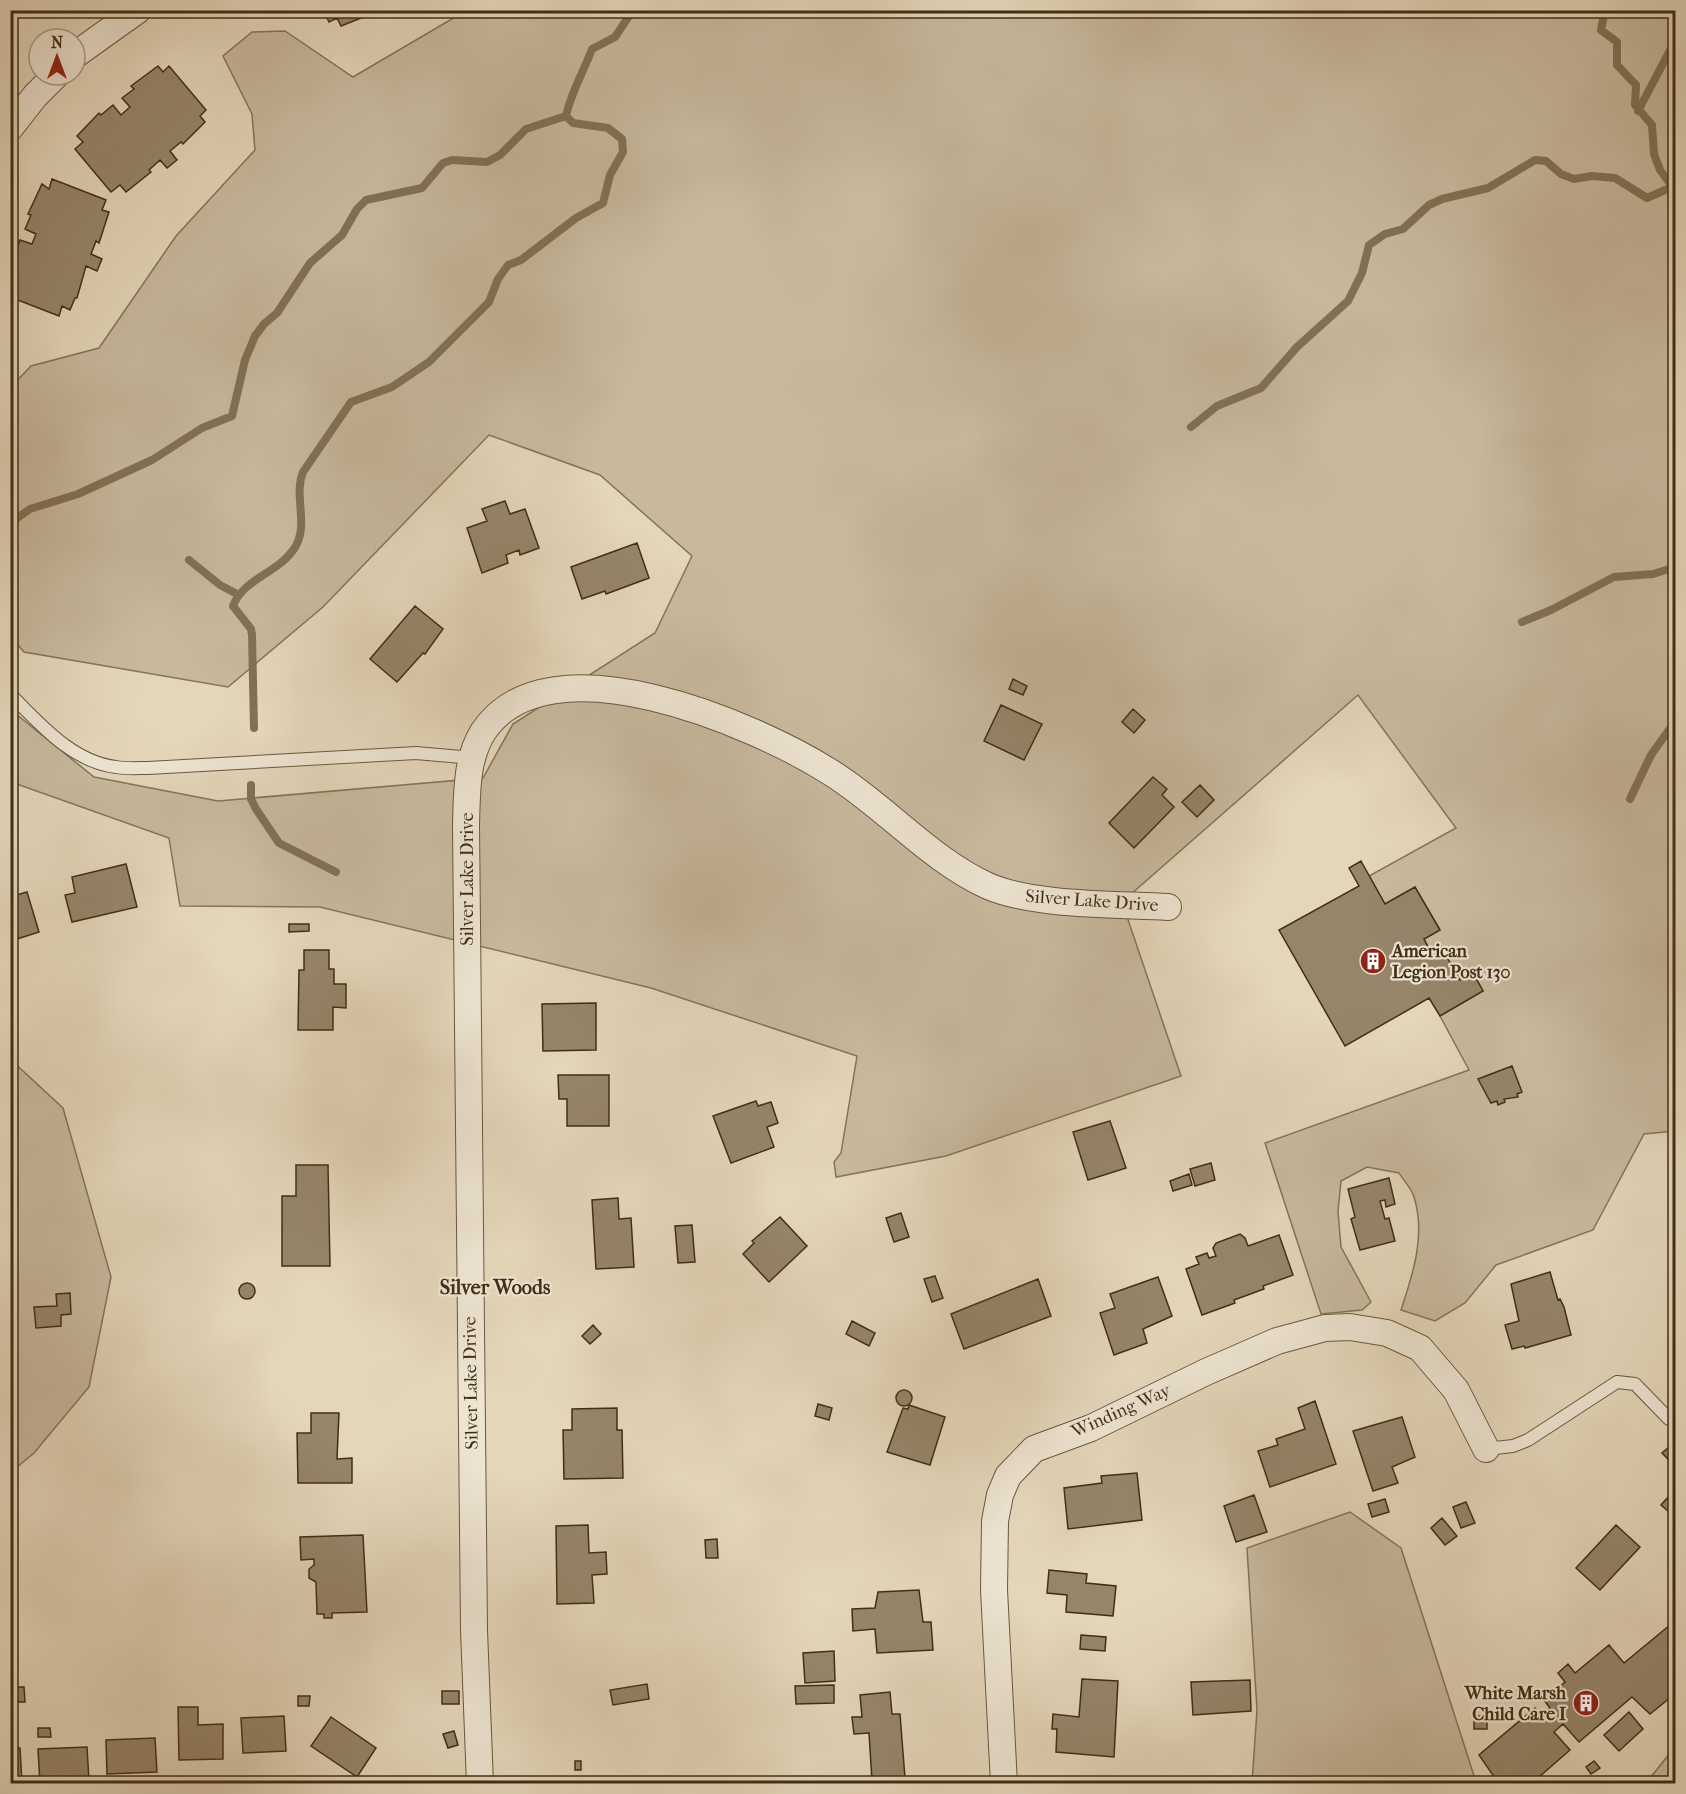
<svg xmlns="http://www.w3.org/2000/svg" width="1686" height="1794" viewBox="0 0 1686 1794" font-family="'IM FELL French Canon',serif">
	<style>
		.green { fill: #c8b99e; stroke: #84745a; stroke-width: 1.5 }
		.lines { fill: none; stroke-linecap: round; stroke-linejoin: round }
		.stream { stroke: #827156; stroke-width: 8 }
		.building { fill: #96856b; stroke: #412e15; stroke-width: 1.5 }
		.lane-casing { stroke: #6a583e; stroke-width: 14 }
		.street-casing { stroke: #6a583e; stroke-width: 28 }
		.lane { stroke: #ede4d2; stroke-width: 12 }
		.street { stroke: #ede4d2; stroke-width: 26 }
		.labels { text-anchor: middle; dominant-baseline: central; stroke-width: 4.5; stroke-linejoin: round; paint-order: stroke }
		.street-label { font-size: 18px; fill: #412e15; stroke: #ede4d2 }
		.poi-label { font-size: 18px; font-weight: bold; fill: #412e15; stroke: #ede4d2; text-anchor: start }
		.neighbourhood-label { font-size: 20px; font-weight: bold; fill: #412e15; stroke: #ede4d2 }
	</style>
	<rect width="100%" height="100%" fill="#e4d6ba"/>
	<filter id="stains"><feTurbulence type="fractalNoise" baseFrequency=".00333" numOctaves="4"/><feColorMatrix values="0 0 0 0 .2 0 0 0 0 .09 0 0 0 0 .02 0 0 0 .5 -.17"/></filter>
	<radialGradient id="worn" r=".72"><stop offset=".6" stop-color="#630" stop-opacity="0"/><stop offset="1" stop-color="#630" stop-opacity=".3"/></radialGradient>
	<path class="green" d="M 467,10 L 1675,11 L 1675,1131 L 1644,1134 L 1593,1230 L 1496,1265 L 1465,1303 L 1435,1321 L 1401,1310 C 1413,1274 1426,1235 1414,1197 C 1412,1189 1403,1180 1399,1173 L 1367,1167 L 1341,1181 L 1338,1211 L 1341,1247 L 1371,1302 L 1362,1310 L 1321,1314 L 1265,1143 L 1469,1070 L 1440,1016 L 1483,991 L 1473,973 L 1460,980 L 1429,949 L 1424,939 L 1440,930 L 1415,887 L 1385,904 L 1369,876 L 1456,828 L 1358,695 L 1122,902 L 1181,1076 L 946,1156 L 836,1177 L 834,1162 L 841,1153 L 857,1056 L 651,988 L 320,907 L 180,906 L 169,838 L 11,782 L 11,710 L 94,777 L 218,801 L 483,778 L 513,724 L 655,633 L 692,556 L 600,475 L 489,435 L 323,607 L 228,687 L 24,652 L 11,637 L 10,384 L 13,385 L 31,366 L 99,348 L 176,236 L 255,150 L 252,114 L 223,56 L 252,32 L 285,31 L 353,77 Z
		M 10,1059 L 63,1108 L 111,1277 L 89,1387 L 34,1453 L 11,1472 Z
		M 1350,1512 L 1401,1548 L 1475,1779 L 1473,1783 L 1252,1783 L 1257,1710 L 1247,1548 Z
		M 1675,1747 L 1675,1773 L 1666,1783 L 1646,1783 Z"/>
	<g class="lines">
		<path class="stream" d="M 1605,10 L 1601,30 L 1617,42 L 1617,65 L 1636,85 L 1635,105 L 1652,125 L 1654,154 L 1660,170 L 1676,192
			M 1672,10 L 1676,21
			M 1638,111 L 1676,39
			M 1191,427 L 1217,406 L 1261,388 L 1297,347 L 1348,301 L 1362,273 L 1369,245 L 1385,234 L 1403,229 L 1429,205 L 1442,199 L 1488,188 L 1535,160 L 1546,161 L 1561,174 L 1574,179 L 1592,176 L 1615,178 L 1647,198 L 1672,187
			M 10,523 L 30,509 L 78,494 L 152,460 L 202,428 L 232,416 L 245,360 L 255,336 L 264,324 L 277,313 L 310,263 L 342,235 L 357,209 L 366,200 L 422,188 L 443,163 L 452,160 L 487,162 L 500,155 L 526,129 L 566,116
			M 189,560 L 220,585 L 237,594
			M 1522,622 L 1551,610 L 1614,577 L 1653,574 L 1676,567
			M 254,728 L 252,635 L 251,629 L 233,606 C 243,579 278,573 294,549 C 310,526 293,496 303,472 L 351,402 L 392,387 L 429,362 L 489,302 L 498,279 L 508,265 L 521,260 L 576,218 L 603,203 L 610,175 L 623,152 L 622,139 L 608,128 L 573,123 L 566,116 C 571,92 584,71 592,49 L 615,37 L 633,10
			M 251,785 L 251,799 L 256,809 L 279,843 L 336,872
			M 1630,799 L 1651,755 L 1676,720"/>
	</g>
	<path class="building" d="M 323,10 L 370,10 L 371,14 L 341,26 L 337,18 L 329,22 Z
		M 158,66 L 163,72 L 169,66 L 206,110 L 200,116 L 205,122 L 183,144 L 181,142 L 170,151 L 177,160 L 167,168 L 160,160 L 149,170 L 151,172 L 126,192 L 120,185 L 111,192 L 75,149 L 83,142 L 77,136 L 99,113 L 101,115 L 113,105 L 121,115 L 130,107 L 122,98 L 134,89 L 131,86 Z
		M 52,179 L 106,200 L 102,210 L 109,212 L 99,243 L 96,241 L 91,254 L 102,259 L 97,271 L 86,266 L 77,298 L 75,298 L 70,310 L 62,306 L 59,316 L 10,297 L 10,255 L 15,254 L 20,240 L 32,244 L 36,234 L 25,229 L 31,215 L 28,214 L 42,184 L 49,189 Z
		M 505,501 L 510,514 L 525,509 L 539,548 L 520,555 L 519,550 L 506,555 L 508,563 L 482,573 L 467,528 L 487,521 L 482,509 Z
		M 637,543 L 649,578 L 606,594 L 605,591 L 582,599 L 571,567 Z
		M 415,606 L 443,629 L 425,654 L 423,653 L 397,682 L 370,659 Z
		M 1013,679 L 1027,686 L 1023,695 L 1009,689 Z
		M 1001,705 L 1042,724 L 1024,760 L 984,741 Z
		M 1133,709 L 1145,720 L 1134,733 L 1122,722 Z
		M 1153,777 L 1167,789 L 1162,795 L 1174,807 L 1134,848 L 1109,823 Z
		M 1200,785 L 1214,800 L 1197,817 L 1182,802 Z
		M 1361,861 L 1385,904 L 1415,887 L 1440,930 L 1424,939 L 1429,949 L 1439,943 L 1460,980 L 1473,973 L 1483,991 L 1440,1016 L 1429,998 L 1345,1046 L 1279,930 L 1359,886 L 1349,868 Z
		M 126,864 L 137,907 L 72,922 L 65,895 L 75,893 L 72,877 Z
		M 27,892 L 39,932 L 17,939 L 15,931 L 10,932 L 10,897 Z
		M 289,924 L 309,924 L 309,931 L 289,932 Z
		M 304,950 L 329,950 L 329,969 L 334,969 L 334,984 L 346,984 L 346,1008 L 333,1007 L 333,1030 L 298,1030 L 299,970 L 304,970 Z
		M 596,1003 L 596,1050 L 543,1051 L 542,1004 Z
		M 1512,1066 L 1522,1092 L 1517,1094 L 1518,1097 L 1504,1099 L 1505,1102 L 1498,1105 L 1497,1101 L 1491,1103 L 1478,1079 Z
		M 558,1075 L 609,1075 L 609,1126 L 567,1126 L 567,1099 L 559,1099 Z
		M 756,1101 L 758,1106 L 771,1102 L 778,1123 L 767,1127 L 774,1147 L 731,1163 L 713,1116 Z
		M 1110,1121 L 1126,1168 L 1088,1180 L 1073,1132 Z
		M 1211,1163 L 1215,1180 L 1195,1186 L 1190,1169 Z
		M 296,1165 L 328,1165 L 330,1266 L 282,1266 L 282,1196 L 296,1196 Z
		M 1189,1174 L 1192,1185 L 1173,1191 L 1170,1181 Z
		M 1389,1178 L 1395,1204 L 1386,1207 L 1385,1200 L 1380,1201 L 1385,1219 L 1389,1218 L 1395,1241 L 1360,1250 L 1351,1219 L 1355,1217 L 1348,1189 Z
		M 618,1198 L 619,1219 L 631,1218 L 634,1267 L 596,1269 L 592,1200 Z
		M 901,1213 L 909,1237 L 894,1242 L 886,1218 Z
		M 780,1217 L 807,1246 L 769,1282 L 743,1254 L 754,1243 L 752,1241 Z
		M 692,1225 L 695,1262 L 678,1263 L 675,1226 Z
		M 1240,1234 L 1245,1238 L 1248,1246 L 1279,1235 L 1293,1275 L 1263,1286 L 1264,1289 L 1234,1300 L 1235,1303 L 1202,1315 L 1186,1269 L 1199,1264 L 1196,1257 L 1207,1253 L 1209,1258 L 1216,1256 L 1213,1248 L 1216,1243 Z
		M 1550,1272 L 1558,1300 L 1560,1299 L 1564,1307 L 1571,1335 L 1525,1348 L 1524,1346 L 1512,1349 L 1505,1325 L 1519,1321 L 1511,1284 Z
		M 935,1276 L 943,1298 L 932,1302 L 924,1279 Z
		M 1158,1277 L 1172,1316 L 1143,1329 L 1147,1343 L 1114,1355 L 1100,1313 L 1115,1308 L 1110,1294 Z
		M 1038,1279 L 1051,1316 L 964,1349 L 951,1314 Z
		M239 1291a8 8 0 1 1 16 0a8 8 0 1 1-16 0Z
		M 70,1293 L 71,1314 L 61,1315 L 61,1326 L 36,1328 L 34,1307 L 57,1306 L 56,1294 Z
		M 852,1321 L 875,1333 L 869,1346 L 846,1334 Z
		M 593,1325 L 601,1334 L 590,1344 L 582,1336 Z
		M896 1398a8 8 0 1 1 16 0a8 8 0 1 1-16 0Z
		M 1315,1401 L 1336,1464 L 1270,1487 L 1258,1451 L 1278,1445 L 1276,1439 L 1305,1429 L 1298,1408 Z
		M 818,1404 L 832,1408 L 829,1420 L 815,1416 Z
		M 909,1405 L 945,1417 L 930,1465 L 887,1452 L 903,1408 L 908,1409 Z
		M 617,1408 L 617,1430 L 622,1430 L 623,1478 L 564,1479 L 563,1430 L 572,1430 L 572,1409 Z
		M 311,1413 L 339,1413 L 337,1459 L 352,1458 L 352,1483 L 298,1483 L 297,1433 L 311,1433 Z
		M 1402,1417 L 1415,1457 L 1392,1467 L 1398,1483 L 1373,1491 L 1353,1431 Z
		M 1676,1441 L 1676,1467 L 1662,1453 Z
		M 1137,1473 L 1142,1520 L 1068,1529 L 1064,1488 L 1102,1483 L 1101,1476 Z
		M 1254,1495 L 1267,1532 L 1236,1542 L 1224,1506 Z
		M 1670,1495 L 1676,1505 L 1669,1512 L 1661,1505 Z
		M 1385,1499 L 1389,1512 L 1372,1517 L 1368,1504 Z
		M 1466,1502 L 1475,1523 L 1461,1528 L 1453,1507 Z
		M 1442,1518 L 1457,1536 L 1445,1545 L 1431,1528 Z
		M 588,1525 L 589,1553 L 606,1552 L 607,1574 L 592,1575 L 594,1603 L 557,1604 L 556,1526 Z
		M 1616,1525 L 1640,1547 L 1600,1590 L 1576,1568 Z
		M 363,1535 L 367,1612 L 332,1613 L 332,1618 L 324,1618 L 324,1614 L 317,1614 L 316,1582 L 309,1578 L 309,1569 L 314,1565 L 314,1559 L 301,1560 L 300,1537 Z
		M 717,1539 L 718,1558 L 706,1558 L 705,1540 Z
		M 1049,1570 L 1087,1574 L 1086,1583 L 1116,1586 L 1113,1616 L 1066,1612 L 1067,1595 L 1047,1593 Z
		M 919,1590 L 923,1622 L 931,1622 L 933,1650 L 877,1653 L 875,1629 L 853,1631 L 852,1609 L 875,1608 L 878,1592 Z
		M 1676,1620 L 1676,1693 L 1650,1714 L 1632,1697 L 1579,1742 L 1563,1724 L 1554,1732 L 1570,1750 L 1531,1784 L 1499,1784 L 1479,1755 L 1535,1708 L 1541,1716 L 1550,1708 L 1544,1700 L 1565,1682 L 1558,1673 L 1568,1664 L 1575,1673 L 1609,1645 L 1624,1663 Z
		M 1081,1635 L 1106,1637 L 1105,1651 L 1080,1649 Z
		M 834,1651 L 835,1681 L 805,1683 L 803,1653 Z
		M 1082,1679 L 1118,1681 L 1114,1757 L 1056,1752 L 1057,1729 L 1052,1729 L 1053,1714 L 1079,1717 Z
		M 1250,1680 L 1251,1711 L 1193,1715 L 1191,1682 Z
		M 647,1684 L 649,1699 L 613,1705 L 610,1690 Z
		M 834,1685 L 834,1703 L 796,1704 L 795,1686 Z
		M 11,1687 L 24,1687 L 25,1702 L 12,1702 Z
		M 442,1691 L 459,1691 L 459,1704 L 442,1704 Z
		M 890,1692 L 892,1714 L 900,1714 L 905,1778 L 872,1781 L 869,1733 L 854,1734 L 852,1717 L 862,1717 L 860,1695 Z
		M 298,1696 L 310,1696 L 309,1706 L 298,1706 Z
		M 178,1707 L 198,1707 L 198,1725 L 223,1724 L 223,1759 L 179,1760 Z
		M 1629,1712 L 1643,1729 L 1619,1751 L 1604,1735 Z
		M 284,1716 L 286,1751 L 243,1753 L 241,1718 Z
		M 1474,1716 L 1487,1716 L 1487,1729 L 1474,1729 Z
		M 331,1717 L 376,1748 L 357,1777 L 311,1746 Z
		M 38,1728 L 50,1728 L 51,1737 L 38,1737 Z
		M 454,1731 L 458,1745 L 448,1748 L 443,1734 Z
		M 155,1738 L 157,1772 L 107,1774 L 106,1740 Z
		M 87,1747 L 89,1781 L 40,1783 L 38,1749 Z
		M 20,1748 L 22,1784 L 10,1784 L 10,1749 Z
		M 575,1761 L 581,1761 L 581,1770 L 575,1770 Z
		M 1594,1761 L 1600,1768 L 1591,1774 L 1586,1767 Z"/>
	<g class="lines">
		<defs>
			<path id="lane" d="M 10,694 C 39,723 72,762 116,767 C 126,769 138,768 148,768 L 416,753 L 473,758
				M 1486,1449 L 1513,1446 L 1528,1440 L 1617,1382 L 1635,1384 L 1669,1419"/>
			<path id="street" d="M 75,55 L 138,10
				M 10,128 L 35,96 L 56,75
				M 480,1784 L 474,1630 L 466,825 C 467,794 466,759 483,732 C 547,634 756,725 830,772 C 885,806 929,859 988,886 C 1034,906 1116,904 1168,907
				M 1004,1784 L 994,1590 L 995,1521 L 1000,1495 L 1008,1476 L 1034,1449 L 1091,1428 L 1206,1372 L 1277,1341 L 1325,1328 L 1350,1327 L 1387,1333 L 1420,1348 L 1456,1390 L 1486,1449"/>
		</defs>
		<use href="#lane" class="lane-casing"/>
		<use href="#street" class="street-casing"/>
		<use href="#lane" class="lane"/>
		<use href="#street" class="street"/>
	</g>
	<defs>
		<symbol id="building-disc" viewBox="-11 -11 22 22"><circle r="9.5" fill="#8f2418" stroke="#ede4d2"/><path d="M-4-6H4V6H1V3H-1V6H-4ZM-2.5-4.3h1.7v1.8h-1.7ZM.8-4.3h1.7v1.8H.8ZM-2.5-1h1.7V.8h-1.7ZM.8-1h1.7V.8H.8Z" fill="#fff"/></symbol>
	</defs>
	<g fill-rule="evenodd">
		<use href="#building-disc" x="1358" y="946" width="30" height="30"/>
		<use href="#building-disc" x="1571" y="1688" width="30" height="30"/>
	</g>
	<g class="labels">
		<g class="street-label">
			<text transform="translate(467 879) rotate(-90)">Silver Lake Drive</text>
			<text transform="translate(1092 901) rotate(4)">Silver Lake Drive</text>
			<text transform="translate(471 1383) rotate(-91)">Silver Lake Drive</text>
			<text transform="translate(1121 1411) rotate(-24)">Winding Way</text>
		</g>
		<g class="poi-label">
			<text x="1392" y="951">American<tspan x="1392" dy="21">Legion Post 130</tspan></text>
			<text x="1566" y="1693" text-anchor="end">White Marsh<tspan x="1566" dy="21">Child Care I</tspan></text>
		</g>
		<g class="neighbourhood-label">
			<text x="495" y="1287">Silver Woods</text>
		</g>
	</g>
	<rect width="1686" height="1794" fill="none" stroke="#e4d6ba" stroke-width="36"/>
	<rect x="12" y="12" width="1662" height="1770" fill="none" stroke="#412e15" stroke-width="3"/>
	<rect x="18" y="18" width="1650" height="1758" fill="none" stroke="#412e15" stroke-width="1.5"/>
	<g transform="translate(57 57)"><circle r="28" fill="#ede4d2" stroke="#a89b86" stroke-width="1.5"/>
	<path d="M0-4.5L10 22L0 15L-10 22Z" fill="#8f2418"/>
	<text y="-9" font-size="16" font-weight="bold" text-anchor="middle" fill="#412e15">N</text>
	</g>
	<rect width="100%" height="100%" filter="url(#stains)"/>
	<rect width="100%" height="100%" fill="url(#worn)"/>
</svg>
